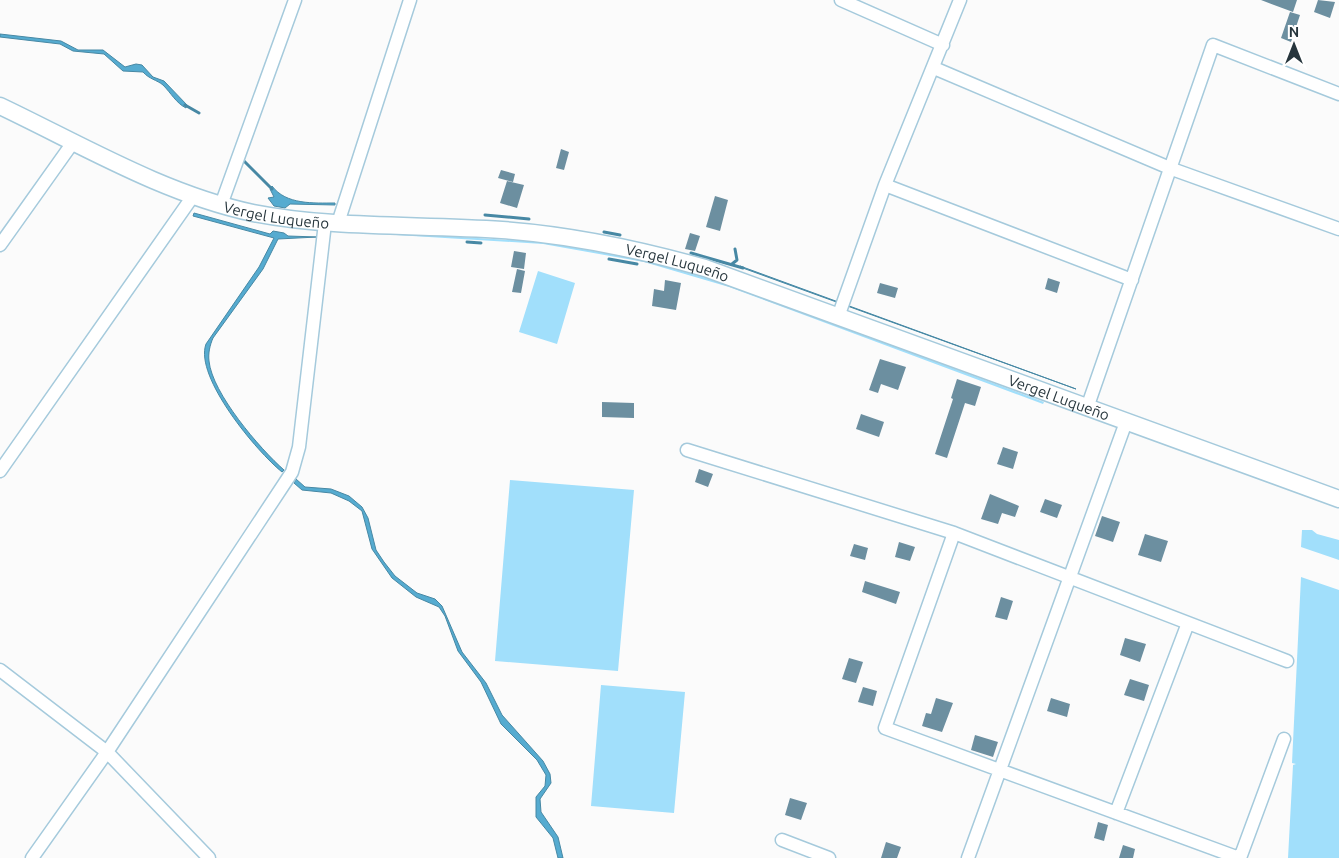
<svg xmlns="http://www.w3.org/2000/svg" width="1339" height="858" viewBox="0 0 1339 858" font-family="Ubuntu,sans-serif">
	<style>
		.green { fill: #a1dffb }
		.water { fill: #55abd0; stroke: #4788a4 }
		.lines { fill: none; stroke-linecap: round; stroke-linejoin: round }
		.stream { stroke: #4788a4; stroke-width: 3 }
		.building { fill: #6c8fa0 }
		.minor-casing { stroke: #a5cadc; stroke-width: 15 }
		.major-casing { stroke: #a5cadc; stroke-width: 19 }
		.minor { stroke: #fff; stroke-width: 12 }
		.major { stroke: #fff; stroke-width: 16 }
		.labels { text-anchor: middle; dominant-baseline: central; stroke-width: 4; stroke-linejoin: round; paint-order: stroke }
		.street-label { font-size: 15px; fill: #27363d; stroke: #fff }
	</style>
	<rect width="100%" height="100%" fill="#fbfbfb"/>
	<path class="green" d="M 0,113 L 126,174 L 182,198 L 230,213 L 316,228 L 543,242 L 644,260 L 730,285 L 1044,402 L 1043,404 L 1019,395 L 729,287 L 644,262 L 543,244 L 315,230 L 229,215 L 175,197 L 0,115 Z
		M 538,271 L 575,283 L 557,344 L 519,332 Z
		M 510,480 L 634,490 L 618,671 L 495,661 Z
		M 1302,530 L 1312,530 L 1317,534 L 1339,540 L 1339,560 L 1301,547 Z
		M 1301,577 L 1339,590 L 1339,858 L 1288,858 L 1293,765 L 1296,764 L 1292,763 Z
		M 601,685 L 685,692 L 674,813 L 591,806 Z"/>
	<path class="water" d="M 0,34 L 61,41 L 78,50 L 103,50 L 125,67 L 136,64 L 142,65 L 153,77 L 164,81 L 187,105 L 186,108 C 176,103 171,93 163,85 C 157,80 149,79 143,72 L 123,71 L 104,54 L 73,51 L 60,44 L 0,37 Z
		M 272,186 C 286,205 314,203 335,203 L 335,205 L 290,204 L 285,208 L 274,206 L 268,198 L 274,197 L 270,189 Z
		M 194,213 L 270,234 L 273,231 L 284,233 L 288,236 L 317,237 L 278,239 L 263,269 L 213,338 C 210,345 208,353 209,361 C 212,393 260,449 284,470 L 282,472 C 257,452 194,377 206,344 L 259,267 L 274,238 L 193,216 Z
		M 740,266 L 1076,389 L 740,267 Z
		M 296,479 L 305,487 L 331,489 L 349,496 L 362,507 L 368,518 L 376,550 L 384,562 L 395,576 L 417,593 L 435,599 L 442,606 L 462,652 L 486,683 L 502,715 L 543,761 L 550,774 L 551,783 L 540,799 L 541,812 L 558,837 L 563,858 L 558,858 L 553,838 L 536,817 L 536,797 L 545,786 L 546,775 L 537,760 L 501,724 L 481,682 L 458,651 L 445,616 L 439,607 L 416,597 L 392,578 L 372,549 L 362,511 L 349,501 L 331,493 L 302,490 L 294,483 Z"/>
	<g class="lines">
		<path class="stream" d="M 185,105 L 199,113
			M 243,160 L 272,189
			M 485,215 L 529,219
			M 604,232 L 620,235
			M 467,242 L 481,243
			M 691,253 L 743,268
			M 609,259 L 637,264
			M 732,264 L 737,260 L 735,249"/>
	</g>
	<path class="building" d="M 1261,0 L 1297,0 L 1293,12 Z
		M 1318,0 L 1335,2 L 1330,18 L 1314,12 Z
		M 1290,12 L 1300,15 L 1291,42 L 1281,38 Z
		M 561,149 L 569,152 L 564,170 L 556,168 Z
		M 501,170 L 515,174 L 513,182 L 498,178 Z
		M 507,181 L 524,185 L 517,208 L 500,203 Z
		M 715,196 L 728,200 L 720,231 L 706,227 Z
		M 690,233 L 700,236 L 695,251 L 685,249 Z
		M 514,251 L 526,253 L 524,269 L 511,267 Z
		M 517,269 L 525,271 L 521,293 L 512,292 Z
		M 1048,278 L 1060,282 L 1057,293 L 1045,289 Z
		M 665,280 L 681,283 L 676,310 L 652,306 L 654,289 L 664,291 Z
		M 880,283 L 898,288 L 895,298 L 877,293 Z
		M 880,359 L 906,367 L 898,390 L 881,384 L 878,393 L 869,390 Z
		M 957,379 L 981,387 L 975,406 L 965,403 L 947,458 L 935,454 L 953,399 L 951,398 Z
		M 602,402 L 634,403 L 634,418 L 602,417 Z
		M 861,414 L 884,422 L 879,437 L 856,429 Z
		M 1003,447 L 1018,452 L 1013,469 L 997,464 Z
		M 699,469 L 713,474 L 708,487 L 695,482 Z
		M 990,494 L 1019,506 L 1015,517 L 1002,513 L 998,524 L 981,519 Z
		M 1045,499 L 1062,505 L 1057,518 L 1040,512 Z
		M 1102,516 L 1120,522 L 1113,542 L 1095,536 Z
		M 1145,534 L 1168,541 L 1161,562 L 1138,555 Z
		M 899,542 L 915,547 L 910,561 L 895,557 Z
		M 854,544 L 868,548 L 865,560 L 850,556 Z
		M 865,581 L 900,592 L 896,604 L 862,592 Z
		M 1001,597 L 1013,601 L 1007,620 L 995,617 Z
		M 1125,638 L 1146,644 L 1140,662 L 1120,655 Z
		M 849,658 L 863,662 L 856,683 L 842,679 Z
		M 1130,679 L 1149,685 L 1144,701 L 1124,695 Z
		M 863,687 L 877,691 L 873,706 L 858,702 Z
		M 936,698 L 953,703 L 942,732 L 922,726 L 926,713 L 931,714 Z
		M 1051,698 L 1070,704 L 1067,717 L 1047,711 Z
		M 975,735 L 998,742 L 993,757 L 971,750 Z
		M 790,798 L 807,803 L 801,820 L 785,815 Z
		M 1098,822 L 1108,825 L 1104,841 L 1094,838 Z
		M 886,842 L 901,847 L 897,858 L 881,858 Z
		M 1123,845 L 1135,849 L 1133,858 L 1119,858 Z"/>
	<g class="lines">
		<defs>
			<path id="minor" d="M 841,0 L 943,45
				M 934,68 L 1172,169 L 1339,229
				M 885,185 L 1132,280
				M 221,205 L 295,0
				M 338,223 L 410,0
				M 0,245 L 74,141
				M 838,317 L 885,185 L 960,0
				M 1087,408 L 1213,45 L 1339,94
				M 687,450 L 954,533 L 1287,661
				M 0,471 L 193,196
				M 954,533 L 885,728 L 1239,858
				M 0,670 L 107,752 L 209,858
				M 1116,813 L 1188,623
				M 782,840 L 829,858
				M 32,858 L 107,752 L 292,472 L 299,447 L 325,223
				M 968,858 L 1126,422
				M 1240,858 L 1284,739"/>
			<g id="major">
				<path id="s1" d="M 0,106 C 82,145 164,194 253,213 C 335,229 419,224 502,230 C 571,235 638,249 705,268 L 1339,499"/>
			</g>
		</defs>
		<use href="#minor" class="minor-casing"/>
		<use href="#major" class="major-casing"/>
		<use href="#minor" class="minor"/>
		<use href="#major" class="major"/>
	</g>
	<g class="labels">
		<g class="street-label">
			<text stroke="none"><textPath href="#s1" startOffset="299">Vergel Luqueño</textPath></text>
			<text stroke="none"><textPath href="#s1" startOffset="704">Vergel Luqueño</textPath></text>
			<text stroke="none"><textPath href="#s1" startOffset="1109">Vergel Luqueño</textPath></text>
		</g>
	</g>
	<g transform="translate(1294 45)" stroke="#ffffff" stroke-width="4" paint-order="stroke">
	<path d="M0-4L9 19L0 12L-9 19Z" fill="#27363d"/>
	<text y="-8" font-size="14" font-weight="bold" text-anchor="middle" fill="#27363d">N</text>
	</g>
</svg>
